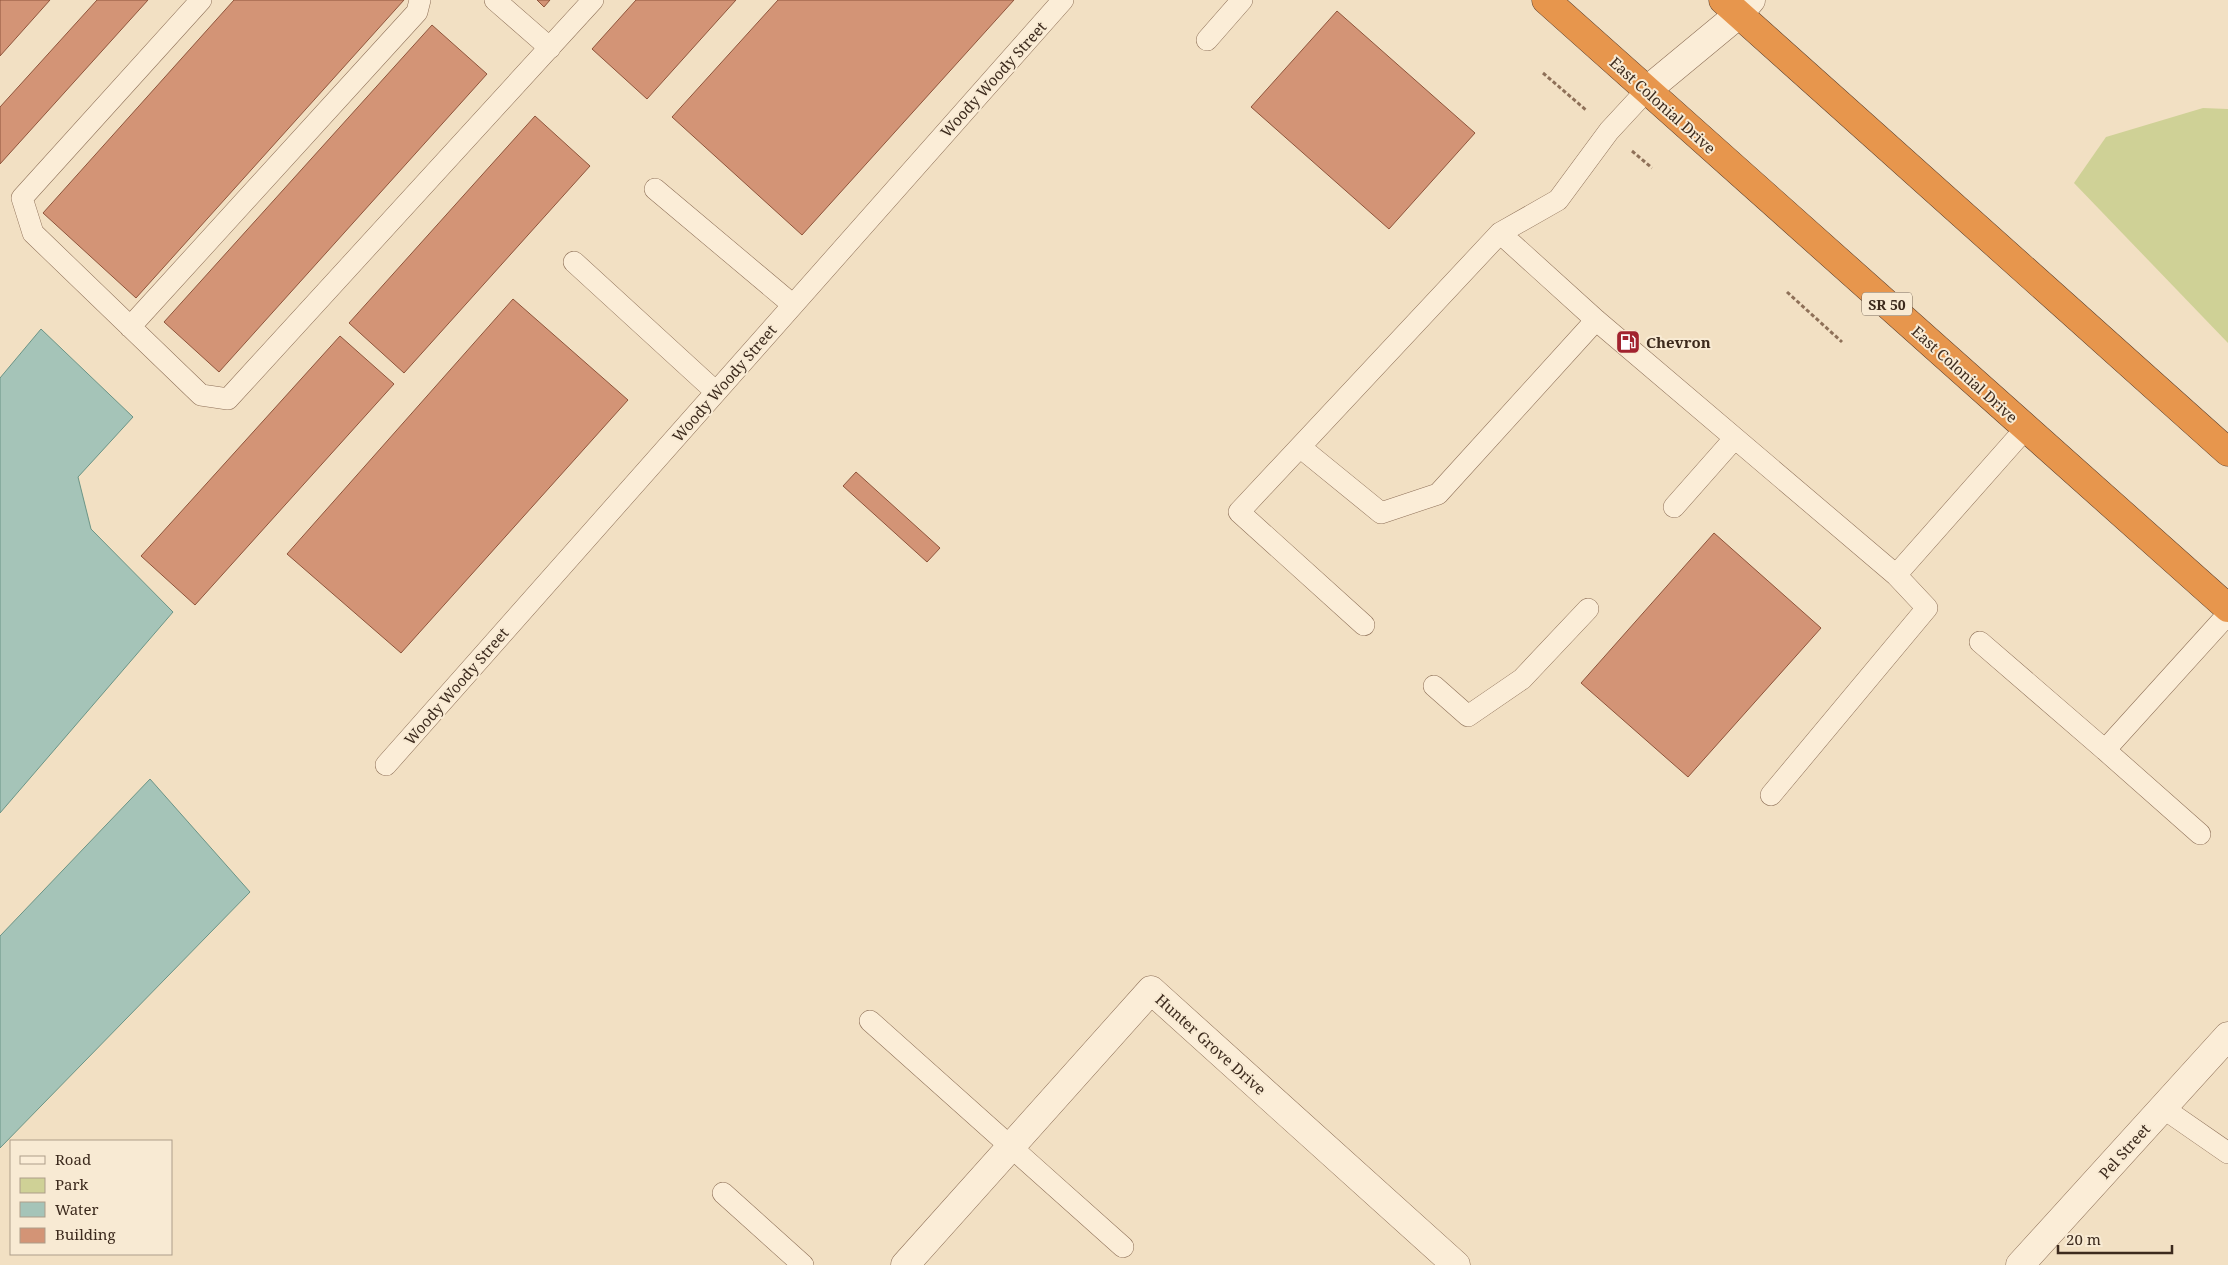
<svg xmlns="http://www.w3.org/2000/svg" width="2228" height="1265" viewBox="0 0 2228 1265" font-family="'Noto Serif',serif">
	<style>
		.green { fill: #cfd196 }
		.water { fill: #a5c4b8; stroke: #6b9486 }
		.building { fill: #d39476; stroke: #8f553c }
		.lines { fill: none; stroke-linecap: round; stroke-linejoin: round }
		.lane-casing { stroke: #8e7058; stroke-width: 22 }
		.street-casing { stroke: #8e7058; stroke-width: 29 }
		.highway-casing { stroke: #5b3e2c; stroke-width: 29 }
		.path { stroke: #8e7058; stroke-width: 3; stroke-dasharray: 4 2.5; stroke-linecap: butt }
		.lane { stroke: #fbedd7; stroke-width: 21 }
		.street { stroke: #fbedd7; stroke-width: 28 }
		.highway { stroke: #e7964d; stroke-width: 28 }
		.labels { text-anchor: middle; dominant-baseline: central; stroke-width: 4; stroke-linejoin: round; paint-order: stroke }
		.shield { fill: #f8ead3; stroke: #746454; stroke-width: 1 }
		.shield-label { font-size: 14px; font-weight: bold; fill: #3c2a1d }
		.street-label { font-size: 15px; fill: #3c2a1d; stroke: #f8ead3 }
		.poi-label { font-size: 15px; font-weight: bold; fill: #3c2a1d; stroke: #f8ead3; text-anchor: start }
	</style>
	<rect width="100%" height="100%" fill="#f2e0c3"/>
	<path class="green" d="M 2203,108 L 2228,109 L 2228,343 L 2074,183 L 2106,137 Z"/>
	<path class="water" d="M 41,329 L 133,417 L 78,477 L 91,529 L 173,612 L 0,813 L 0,378 Z
		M 150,779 L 250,892 L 0,1148 L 0,936 Z"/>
	<path class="building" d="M 0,0 L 50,0 L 0,56 Z
		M 97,0 L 148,0 L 0,164 L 0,107 Z
		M 234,0 L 404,0 L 136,298 L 43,213 Z
		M 537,0 L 550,0 L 544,7 Z
		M 636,0 L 736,0 L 647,99 L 592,49 Z
		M 778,0 L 1014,0 L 802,235 L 672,117 Z
		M 1337,11 L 1475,133 L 1389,229 L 1251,107 Z
		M 432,25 L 487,74 L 219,372 L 164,322 Z
		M 535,116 L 590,166 L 404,373 L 349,323 Z
		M 513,299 L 628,400 L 401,653 L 287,554 Z
		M 340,336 L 394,384 L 195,605 L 141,556 Z
		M 856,472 L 940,548 L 927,562 L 843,486 Z
		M 1714,533 L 1821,628 L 1688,777 L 1581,683 Z"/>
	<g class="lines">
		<defs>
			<path id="lane" d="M 201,0 L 22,198 L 33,233 L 201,395 L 228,399 L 593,0
				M 495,0 L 550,48
				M 1207,40 L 1242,0
				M 655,189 L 793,305
				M 1500,233 L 1596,320 L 1896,575
				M 574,262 L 716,392
				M 130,327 L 417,12 L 420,0
				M 1300,447 L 1381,513 L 1438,494 L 1596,320
				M 1674,507 L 1734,439
				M 1364,625 L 1239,512 L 1500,233 L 1558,200 L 1609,131 L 1646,91
				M 1980,642 L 2105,750 L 2228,614
				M 1434,686 L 1468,716 L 1522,679 L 1588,609
				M 2105,750 L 2200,834
				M 386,765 L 1063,0
				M 1771,795 L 1927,608 L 1896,575 L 2026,428
				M 870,1021 L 1123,1247
				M 2163,1108 L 2228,1153
				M 723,1193 L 803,1265"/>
			<path id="street" d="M 1646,91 L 1739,14 L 1751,0
				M 905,1265 L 1151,990 L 1456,1265
				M 2020,1265 L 2228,1036"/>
			<path id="highway" d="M 1546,0 L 2228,608
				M 1723,0 L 2228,452"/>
		</defs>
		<use href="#lane" class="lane-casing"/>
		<use href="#street" class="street-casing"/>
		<use href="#highway" class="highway-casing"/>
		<path class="path" d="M 1543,73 L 1586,110
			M 1632,151 L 1652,168
			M 1787,292 L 1842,342"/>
		<use href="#lane" class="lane"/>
		<use href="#street" class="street"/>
		<use href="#highway" class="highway"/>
	</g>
	<defs>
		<symbol id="fuel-square" viewBox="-11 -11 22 22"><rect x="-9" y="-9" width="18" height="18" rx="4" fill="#a2232f" stroke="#f8ead3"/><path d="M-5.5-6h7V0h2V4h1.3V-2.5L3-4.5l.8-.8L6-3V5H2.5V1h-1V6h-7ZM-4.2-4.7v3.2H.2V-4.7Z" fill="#fff"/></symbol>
	</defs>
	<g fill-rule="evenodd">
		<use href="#fuel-square" x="1614" y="328" width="28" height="28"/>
	</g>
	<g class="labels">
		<rect class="shield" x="1862" y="292.5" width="50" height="23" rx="4"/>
		<g class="shield-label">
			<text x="1887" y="304">SR 50</text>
		</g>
		<g class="street-label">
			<text transform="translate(993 79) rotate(-48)">Woody Woody Street</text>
			<text transform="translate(1663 105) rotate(42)">East Colonial Drive</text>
			<text transform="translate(1965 374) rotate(42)">East Colonial Drive</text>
			<text transform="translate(724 383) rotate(-49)">Woody Woody Street</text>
			<text transform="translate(456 686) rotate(-49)">Woody Woody Street</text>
			<text transform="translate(1211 1044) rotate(42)">Hunter Grove Drive</text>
			<text transform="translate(2124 1151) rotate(-48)">Pel Street</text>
		</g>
		<g class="poi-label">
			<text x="1646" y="342">Chevron</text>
		</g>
	</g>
	<rect x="10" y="1140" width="162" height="115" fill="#f8ead3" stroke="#ad9d8a"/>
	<rect x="20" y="1156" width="25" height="8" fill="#fbedd7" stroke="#ad9d8a"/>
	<text x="55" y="1165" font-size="15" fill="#3c2a1d">Road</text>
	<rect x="20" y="1178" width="25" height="15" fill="#cfd196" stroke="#ad9d8a"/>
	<text x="55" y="1190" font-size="15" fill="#3c2a1d">Park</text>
	<rect x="20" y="1202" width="25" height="15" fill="#a5c4b8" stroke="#ad9d8a"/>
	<text x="55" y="1215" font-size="15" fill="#3c2a1d">Water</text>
	<rect x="20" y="1228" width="25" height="15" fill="#d39476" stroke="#ad9d8a"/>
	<text x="55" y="1240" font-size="15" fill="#3c2a1d">Building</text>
	<path d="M2058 1245v8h114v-8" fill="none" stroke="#3c2a1d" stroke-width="2.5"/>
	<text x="2066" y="1245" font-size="15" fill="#3c2a1d" stroke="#f8ead3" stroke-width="4" paint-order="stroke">20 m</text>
</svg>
